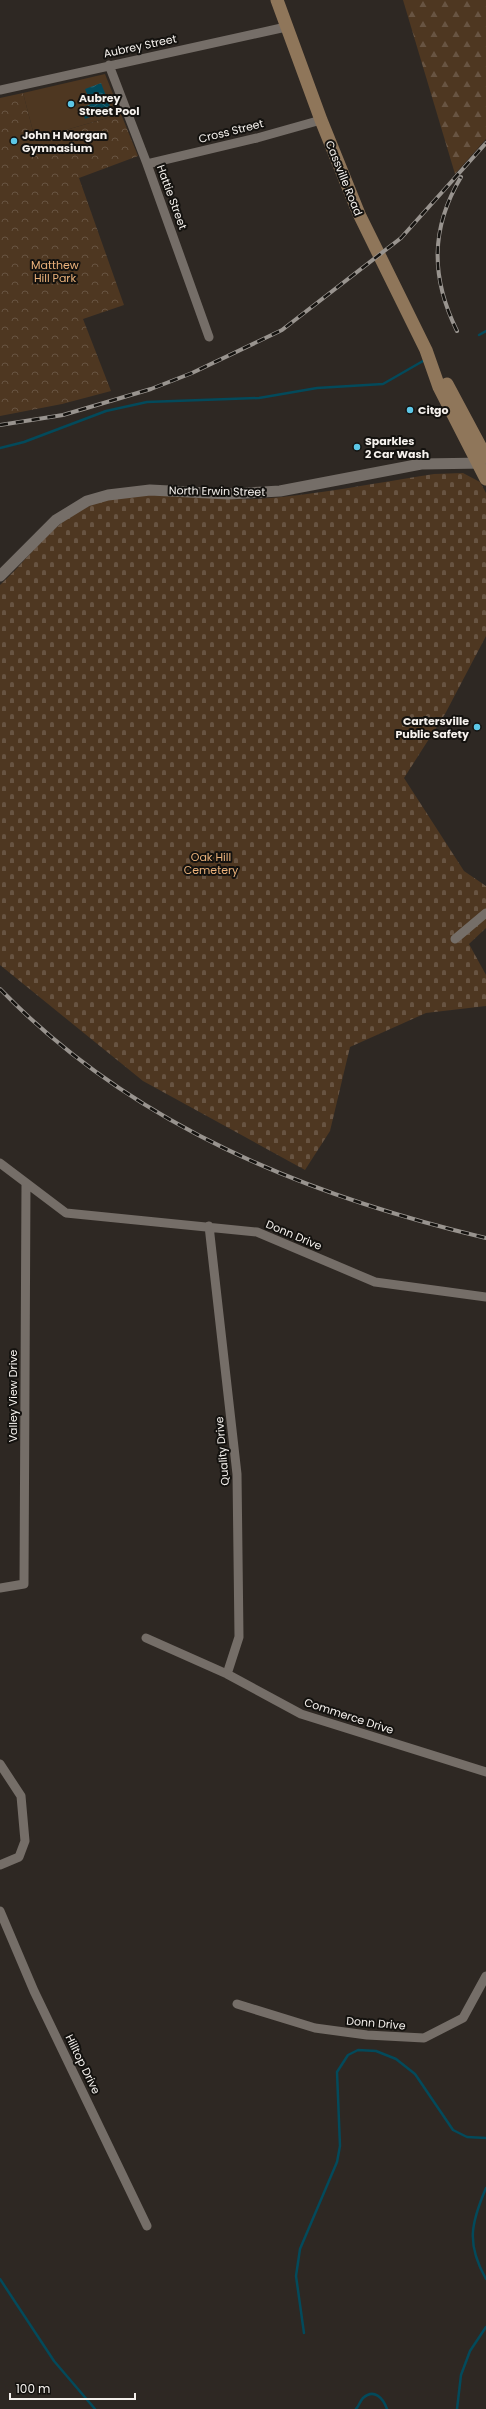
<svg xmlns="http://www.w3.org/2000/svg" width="486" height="2409" viewBox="0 0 486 2409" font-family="Poppins,sans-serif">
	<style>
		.grass { fill: #4e3721 }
		.forest { fill: url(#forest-firs) }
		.cemetery { fill: url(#cemetery-stones) }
		.park { fill: url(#park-crowns) }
		.water { fill: url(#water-waves) }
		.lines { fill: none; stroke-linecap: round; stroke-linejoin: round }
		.stream { stroke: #034a5b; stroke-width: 2.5 }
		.minor { stroke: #756e68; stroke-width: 9 }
		.tertiary { stroke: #756e68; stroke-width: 11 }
		.secondary { stroke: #8f765a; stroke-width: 13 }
		.rail-casing { stroke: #99948f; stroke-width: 4 }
		.rail { stroke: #14120f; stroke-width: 2.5; stroke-dasharray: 8; stroke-linecap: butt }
		.poi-dot { fill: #5cc7e7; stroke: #14120f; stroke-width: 1.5 }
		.labels { text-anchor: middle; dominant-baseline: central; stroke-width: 4; stroke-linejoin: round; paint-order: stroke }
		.street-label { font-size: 11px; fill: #f5f1ed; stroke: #14120f }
		.poi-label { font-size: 11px; font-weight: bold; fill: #f5f1ed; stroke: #14120f; text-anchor: start }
		.park-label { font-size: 11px; fill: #ebb27b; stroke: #14120f }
	</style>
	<defs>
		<pattern id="forest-firs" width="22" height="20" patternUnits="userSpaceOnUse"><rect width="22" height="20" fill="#4e3721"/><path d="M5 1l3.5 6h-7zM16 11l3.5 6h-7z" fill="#685442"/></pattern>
		<pattern id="cemetery-stones" width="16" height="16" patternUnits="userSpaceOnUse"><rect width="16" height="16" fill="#4e3721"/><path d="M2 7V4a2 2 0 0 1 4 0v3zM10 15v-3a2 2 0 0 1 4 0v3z" fill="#685442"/></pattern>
		<pattern id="park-crowns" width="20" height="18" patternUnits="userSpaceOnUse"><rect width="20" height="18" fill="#4e3721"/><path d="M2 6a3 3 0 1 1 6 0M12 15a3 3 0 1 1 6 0" fill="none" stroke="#685442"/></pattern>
		<pattern id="water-waves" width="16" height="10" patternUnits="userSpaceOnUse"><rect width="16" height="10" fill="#034a5b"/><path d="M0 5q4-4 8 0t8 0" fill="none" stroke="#286573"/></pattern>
	</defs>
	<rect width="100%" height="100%" fill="#2e2823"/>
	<path class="grass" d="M 105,74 L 121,114 L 35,139 L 23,93 Z"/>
	<path class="forest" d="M 403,0 L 486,0 L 486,139 L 455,174 Z"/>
	<path class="cemetery" d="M 463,473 L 480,482 L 486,493 L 486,636 L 445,714 L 404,778 L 464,871 L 486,886 L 486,928 L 469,944 L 486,975 L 486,1006 L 426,1013 L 350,1047 L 330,1131 L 305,1170 L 143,1081 L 0,965 L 0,585 C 29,559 50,524 87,507 C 139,483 202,502 257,499 C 316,495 375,483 434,474 Z"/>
	<path class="park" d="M 23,93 L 35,139 L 121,114 L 138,156 L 79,178 L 124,305 L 83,319 L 111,391 L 62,404 L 0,416 L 0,98 Z"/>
	<path class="water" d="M 101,83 L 111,109 L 85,119 L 81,108 L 91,104 L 85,89 Z"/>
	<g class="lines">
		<path class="stream" d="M 479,335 L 486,331
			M 0,448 L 24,442 L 106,411 L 147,402 L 259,398 L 317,388 L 383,384 L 423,361
			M 486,2188 C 471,2223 466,2244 486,2279
			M 0,2279 L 54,2361 L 95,2409
			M 304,2333 L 296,2276 L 300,2249 L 337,2162 L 340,2146 L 337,2072 L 348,2055 L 358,2050 L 376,2051 L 396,2059 L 415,2074 L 453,2130 L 467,2137 L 486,2138
			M 356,2409 C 359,2406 360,2401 363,2398 C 374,2388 383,2398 387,2409
			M 457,2409 L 461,2375 L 470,2351 L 486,2327"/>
		<path class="minor" d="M 109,65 L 147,164 L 209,337
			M 0,90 L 286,27
			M 147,164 L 257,138 L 321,120
			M 455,939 L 486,913
			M 0,1163 L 66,1213 L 257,1232 L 375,1282 L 486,1297
			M 209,1226 L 237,1474 L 239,1637 L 227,1674
			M 0,1588 L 24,1584 L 26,1183
			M 146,1638 L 227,1674 L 301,1714 L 486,1772
			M 0,1764 L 21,1796 L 25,1841 L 19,1857 L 0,1865
			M 0,1911 L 34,1991 L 147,2226
			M 237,2004 L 315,2028 L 367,2035 L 424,2038 L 463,2018 L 486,1976"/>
		<path class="tertiary" d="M 0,576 L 56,520 L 87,501 L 108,495 L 150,490 L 228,494 L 280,491 L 421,464 L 485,463"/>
		<path class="secondary" d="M 277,0 L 321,120 L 359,214 L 426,350 L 439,387 L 486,479
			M 447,384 L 486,457"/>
		<defs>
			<path id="rail" d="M 457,331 C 431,278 430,229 461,177
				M 0,425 L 63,415 L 151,389 L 192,373 L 282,330 L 401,238 L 486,143
				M 0,989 C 132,1125 305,1195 486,1238"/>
		</defs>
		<use href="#rail" class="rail-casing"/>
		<use href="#rail" class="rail"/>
	</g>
	<g class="poi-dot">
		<circle cx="71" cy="104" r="4"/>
		<circle cx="14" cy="141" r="4"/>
		<circle cx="410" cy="410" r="4"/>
		<circle cx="357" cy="447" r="4"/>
		<circle cx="477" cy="727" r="4"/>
	</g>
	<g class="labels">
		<g class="street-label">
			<text transform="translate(140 46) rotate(-12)">Aubrey Street</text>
			<text transform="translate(231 131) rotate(-14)">Cross Street</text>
			<text transform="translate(344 178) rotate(68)">Cassville Road</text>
			<text transform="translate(172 197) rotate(70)">Hattie Street</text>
			<text transform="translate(217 491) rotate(1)">North Erwin Street</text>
			<text transform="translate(294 1235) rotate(23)">Donn Drive</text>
			<text transform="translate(13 1396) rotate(-90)">Valley View Drive</text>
			<text transform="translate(222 1451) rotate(-95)">Quality Drive</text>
			<text transform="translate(349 1716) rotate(18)">Commerce Drive</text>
			<text transform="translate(376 2023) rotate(5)">Donn Drive</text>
			<text transform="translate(83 2064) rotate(64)">Hilltop Drive</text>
		</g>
		<g class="poi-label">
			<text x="79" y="98">Aubrey<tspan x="79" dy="13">Street Pool</tspan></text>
			<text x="22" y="135">John H Morgan<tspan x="22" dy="13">Gymnasium</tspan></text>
			<text x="418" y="410">Citgo</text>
			<text x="365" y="441">Sparkles<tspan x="365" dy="13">2 Car Wash</tspan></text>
			<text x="469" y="721" text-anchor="end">Cartersville<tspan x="469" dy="13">Public Safety</tspan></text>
		</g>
		<g class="park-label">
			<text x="55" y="265">Matthew<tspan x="55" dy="13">Hill Park</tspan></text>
			<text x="211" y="857">Oak Hill<tspan x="211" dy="13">Cemetery</tspan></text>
		</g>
	</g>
	<path d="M10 2393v6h125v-6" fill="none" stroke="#f5f1ed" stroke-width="2"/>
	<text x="16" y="2393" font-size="12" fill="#f5f1ed" stroke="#14120f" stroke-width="3" paint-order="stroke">100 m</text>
</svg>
